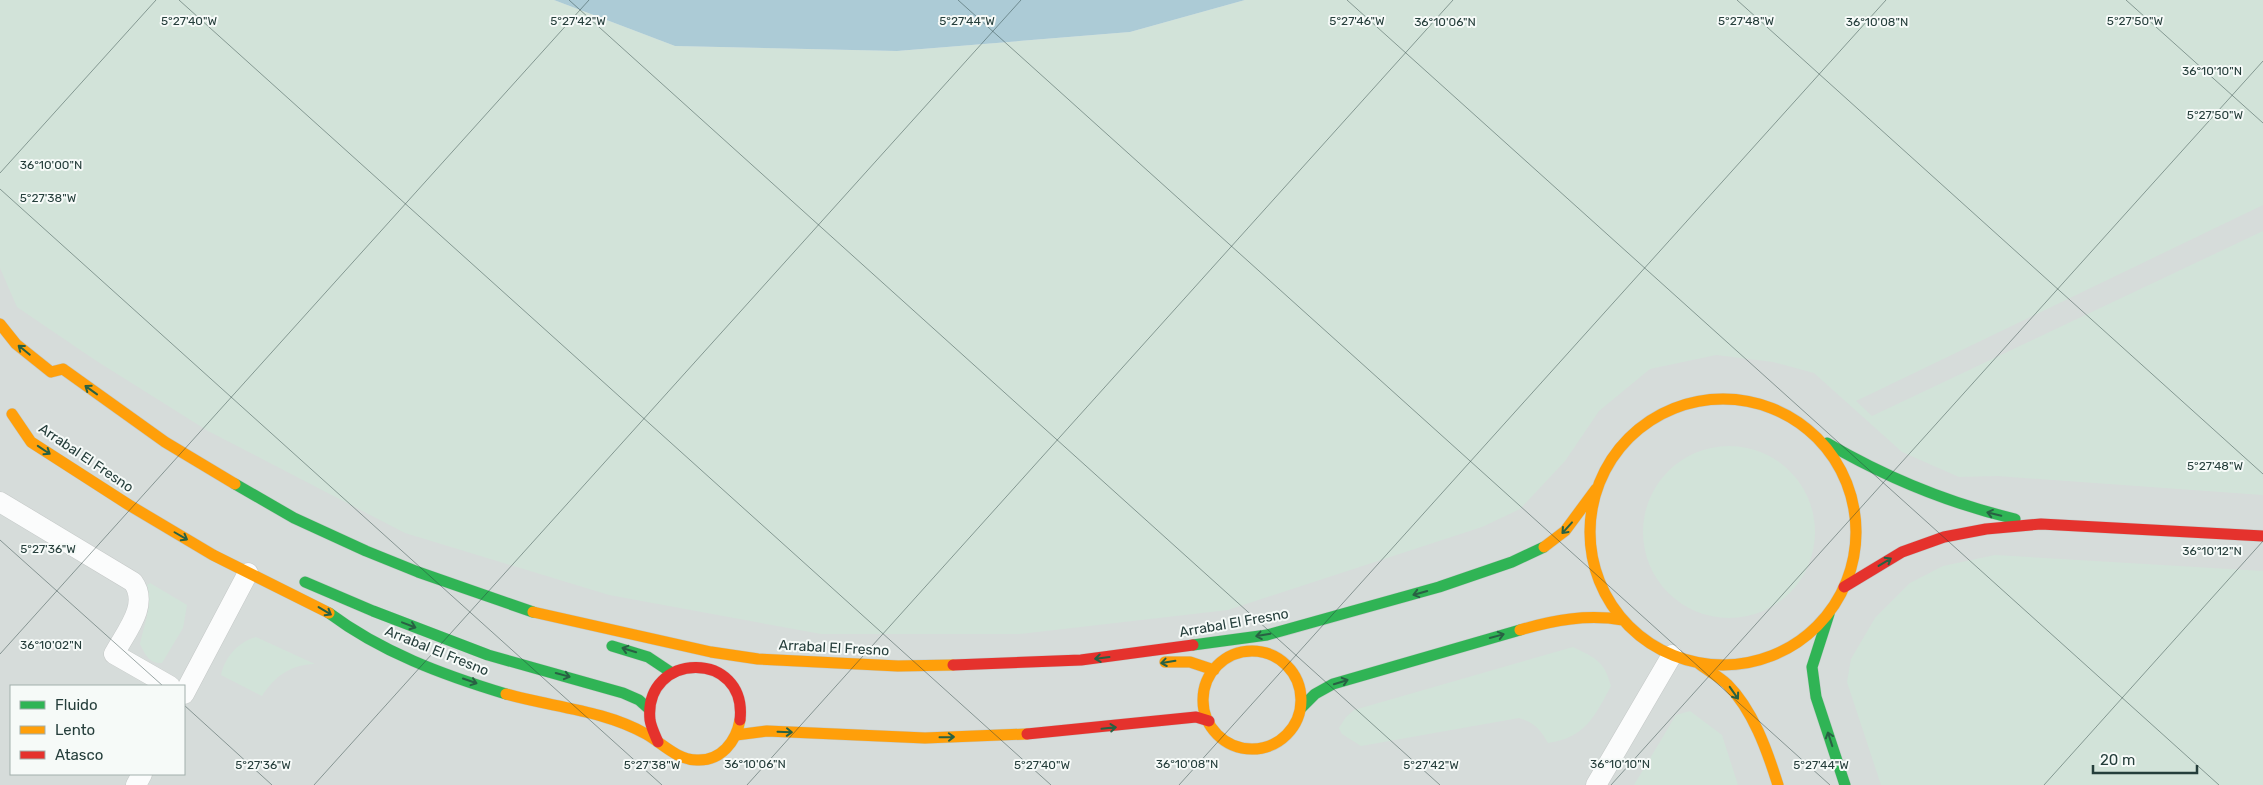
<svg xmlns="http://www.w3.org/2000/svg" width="2263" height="785" viewBox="0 0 2263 785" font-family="Rubik,sans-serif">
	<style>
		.built { fill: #d6dcda; fill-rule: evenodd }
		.green { fill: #d2e3d9 }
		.water { fill: #accbd6 }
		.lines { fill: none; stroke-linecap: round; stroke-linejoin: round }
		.lane-casing { stroke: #c4c8c7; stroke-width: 21 }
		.fast-casing { stroke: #c3c9c7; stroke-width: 12 }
		.slow-casing { stroke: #c3c9c7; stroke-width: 12 }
		.jam-casing { stroke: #c3c9c7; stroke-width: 12 }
		.lane { stroke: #fbfcfc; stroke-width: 20 }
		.fast { stroke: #30b455; stroke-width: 11 }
		.slow { stroke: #ff9f0a; stroke-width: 11 }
		.jam { stroke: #e5322d; stroke-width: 11 }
		.oneway { stroke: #286143 }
		.ticks { fill: none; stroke: #253e3b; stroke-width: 1; stroke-opacity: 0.45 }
		.labels { text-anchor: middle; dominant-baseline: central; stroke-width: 4; stroke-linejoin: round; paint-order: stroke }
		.street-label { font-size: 14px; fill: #253e3b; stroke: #f6faf8 }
		.ticks-label { font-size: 12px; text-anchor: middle; fill: #253e3b; stroke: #f6faf8; stroke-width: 4; stroke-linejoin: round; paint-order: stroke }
	</style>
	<rect width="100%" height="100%" fill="#e7ebea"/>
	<path class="built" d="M 0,100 L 1570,356 L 2263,155 L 2263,785 L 0,785 ZM 11,686 L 184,686 L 184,774 L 11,774 Z"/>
	<path class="green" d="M 0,0 L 554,0 L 675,46 L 897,51 L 1130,32 L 1245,0 L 2263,0 L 2263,205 L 1856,401 L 1872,416 L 2263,231 L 2263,495 L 1997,476 L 1959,477 L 1902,452 L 1814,373 L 1773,362 L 1716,355 L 1650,369 L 1599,411 L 1565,461 L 1520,509 L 1482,527 L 1228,610 L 1020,634 L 821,634 L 609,595 L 405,533 L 208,431 L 95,360 L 17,307 L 0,268 Z
		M1643 532a86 86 0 1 1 172 0a86 86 0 1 1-172 0Z
		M 1995,555 L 2263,571 L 2263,785 L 1881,785 L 1847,682 L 1851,659 L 1875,618 L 1910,583 L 1943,566 Z
		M 150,583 L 187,605 L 183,628 L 162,663 C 149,664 145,654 140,644 C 144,625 153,604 147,585 Z
		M 256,637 L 315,664 C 290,665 275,676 262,696 L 221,675 C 225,657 238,642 256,637 Z
		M 1573,647 C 1595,658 1604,660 1611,686 C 1595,716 1585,738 1548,743 C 1540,729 1535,723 1519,718 L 1361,746 L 1342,734 L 1339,728 L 1346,717 L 1354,710 Z
		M 1690,711 L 1722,735 L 1738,785 L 1634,785 L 1676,715 Z"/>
	<path class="water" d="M 554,0 L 1245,0 L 1130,32 L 897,51 L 675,46 Z"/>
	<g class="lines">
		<defs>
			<path id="lane" d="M 0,502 L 133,582 C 150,605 125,633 114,654 L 170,686
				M 184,694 L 248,573
				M 136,785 L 142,774
				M 1596,785 L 1672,655"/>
			<path id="fast" d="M 1827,443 C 1887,478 1948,503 2015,519
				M 235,484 L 294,518 L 366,551 L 418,572 L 533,612
				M 305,582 L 373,611 L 488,655 L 623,693 L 639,700 L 649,709
				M 329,613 C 381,652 443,675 506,694
				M 1829,614 L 1812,667 L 1816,697 L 1845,785
				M 1193,645 L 1267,635 L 1439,587 L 1512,562 L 1544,547
				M 612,646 L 648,657 L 672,673
				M 1301,708 L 1315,694 L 1333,684 L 1520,630"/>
			<path id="slow" d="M 0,324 L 16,344 L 51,372 L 63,369 L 165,442 L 235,484
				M1590 532a133 133 0 1 1 266 0a133 133 0 1 1-266 0Z
				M 12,414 L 31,442 L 129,505 L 213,555 L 329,613
				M 1544,547 L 1565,531 L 1596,489
				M 533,612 L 711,652 L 758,659 L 898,666 L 953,665
				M 1520,630 C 1554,620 1587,614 1623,620
				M1203 700a49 49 0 1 1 98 0a49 49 0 1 1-98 0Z
				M 1165,662 L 1190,662 L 1214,670
				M 1698,663 C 1707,670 1718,676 1727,684 C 1753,710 1767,750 1778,785
				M 506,694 C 551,707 604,710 646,734 C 662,743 677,760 697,760 C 721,761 736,742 740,720
				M 736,735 L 767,731 L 925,738 L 1027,734"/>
			<path id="jam" d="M 1844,587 L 1902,552 L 1944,537 L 1986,529 L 2041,524 L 2263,536
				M 953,665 L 1081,660 L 1193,645
				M 1027,734 L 1196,717 L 1209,721
				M 658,742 C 655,735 651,727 650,720 C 643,651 748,649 740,720"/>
		</defs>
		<use href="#lane" class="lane-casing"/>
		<use href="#fast" class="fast-casing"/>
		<use href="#slow" class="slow-casing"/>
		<use href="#jam" class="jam-casing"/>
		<use href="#lane" class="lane"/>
		<use href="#fast" class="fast"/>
		<use href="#slow" class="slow"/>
		<use href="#jam" class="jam"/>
	</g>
	<defs><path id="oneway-shaft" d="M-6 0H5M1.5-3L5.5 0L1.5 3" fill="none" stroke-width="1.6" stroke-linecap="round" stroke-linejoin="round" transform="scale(1.25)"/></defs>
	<g class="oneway">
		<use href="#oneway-shaft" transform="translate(24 350) rotate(-141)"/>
		<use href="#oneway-shaft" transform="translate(91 390) rotate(-144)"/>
		<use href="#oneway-shaft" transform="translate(44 450) rotate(34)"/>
		<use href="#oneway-shaft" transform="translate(1994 514) rotate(-167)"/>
		<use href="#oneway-shaft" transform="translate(1567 528) rotate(132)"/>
		<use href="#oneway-shaft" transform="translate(181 536) rotate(30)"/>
		<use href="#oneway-shaft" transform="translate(1885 562) rotate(-31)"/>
		<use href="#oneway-shaft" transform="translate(1420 593) rotate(164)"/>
		<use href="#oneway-shaft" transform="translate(325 611) rotate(31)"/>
		<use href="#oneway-shaft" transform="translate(409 625) rotate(21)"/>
		<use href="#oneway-shaft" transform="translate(1263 635) rotate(170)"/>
		<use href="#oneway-shaft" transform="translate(1497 636) rotate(-15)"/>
		<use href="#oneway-shaft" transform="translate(629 650) rotate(-163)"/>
		<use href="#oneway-shaft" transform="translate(1102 658) rotate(173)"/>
		<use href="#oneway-shaft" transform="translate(1168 662) rotate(171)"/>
		<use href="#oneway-shaft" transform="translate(563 675) rotate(15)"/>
		<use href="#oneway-shaft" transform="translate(470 681) rotate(19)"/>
		<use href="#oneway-shaft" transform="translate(1341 682) rotate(-17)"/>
		<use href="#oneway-shaft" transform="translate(1734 693) rotate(55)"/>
		<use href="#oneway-shaft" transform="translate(1109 728) rotate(-6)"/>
		<use href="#oneway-shaft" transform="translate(785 732) rotate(2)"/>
		<use href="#oneway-shaft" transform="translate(947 737) rotate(-1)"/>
		<use href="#oneway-shaft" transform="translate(1830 739) rotate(-108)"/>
	</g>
	<path class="ticks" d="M 179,0 L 1051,785M 569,0 L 1440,785M 958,0 L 1830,785M 1347,0 L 2219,785M 1737,0 L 2263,474M 2126,0 L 2263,123M 0,173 L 156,0M 0,189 L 662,785M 0,540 L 163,686M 0,654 L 589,0M 184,705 L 272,785M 314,785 L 1021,0M 747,785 L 1453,0M 1179,785 L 1886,0M 1611,785 L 2263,61M 2044,785 L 2263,541"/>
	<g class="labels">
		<g class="street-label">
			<text transform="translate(86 458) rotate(34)">Arrabal El Fresno</text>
			<text transform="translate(1234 623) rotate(-10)">Arrabal El Fresno</text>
			<text transform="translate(834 648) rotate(3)">Arrabal El Fresno</text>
			<text transform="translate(437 651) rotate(22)">Arrabal El Fresno</text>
		</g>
	</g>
	<g class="ticks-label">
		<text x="2135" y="25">5°27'50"W</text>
		<text x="189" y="25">5°27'40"W</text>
		<text x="578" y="25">5°27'42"W</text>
		<text x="967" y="25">5°27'44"W</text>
		<text x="1357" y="25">5°27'46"W</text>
		<text x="1746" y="25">5°27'48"W</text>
		<text x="1445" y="26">36°10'06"N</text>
		<text x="1877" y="26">36°10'08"N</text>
		<text x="2212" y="75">36°10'10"N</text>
		<text x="2215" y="119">5°27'50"W</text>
		<text x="51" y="169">36°10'00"N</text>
		<text x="48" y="202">5°27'38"W</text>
		<text x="2215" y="470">5°27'48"W</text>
		<text x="48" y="553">5°27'36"W</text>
		<text x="2212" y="555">36°10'12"N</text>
		<text x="51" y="649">36°10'02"N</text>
		<text x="755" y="768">36°10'06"N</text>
		<text x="1187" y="768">36°10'08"N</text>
		<text x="1620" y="768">36°10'10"N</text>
		<text x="263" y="769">5°27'36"W</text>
		<text x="652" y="769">5°27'38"W</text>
		<text x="1042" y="769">5°27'40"W</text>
		<text x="1431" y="769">5°27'42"W</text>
		<text x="1821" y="769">5°27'44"W</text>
	</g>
	<rect x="10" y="685" width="175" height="90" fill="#f6faf8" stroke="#a2afac"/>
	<rect x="20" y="701" width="25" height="8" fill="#30b455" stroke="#a2afac"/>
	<text x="55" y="710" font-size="15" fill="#253e3b">Fluido</text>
	<rect x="20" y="726" width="25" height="8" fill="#ff9f0a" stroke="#a2afac"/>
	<text x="55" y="735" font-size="15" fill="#253e3b">Lento</text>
	<rect x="20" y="751" width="25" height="8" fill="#e5322d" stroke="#a2afac"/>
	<text x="55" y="760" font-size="15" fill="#253e3b">Atasco</text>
	<path d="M2093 765v8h104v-8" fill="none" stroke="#253e3b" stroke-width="2.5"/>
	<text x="2100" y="765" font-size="15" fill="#253e3b" stroke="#f6faf8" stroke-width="4" paint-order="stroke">20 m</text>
</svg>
